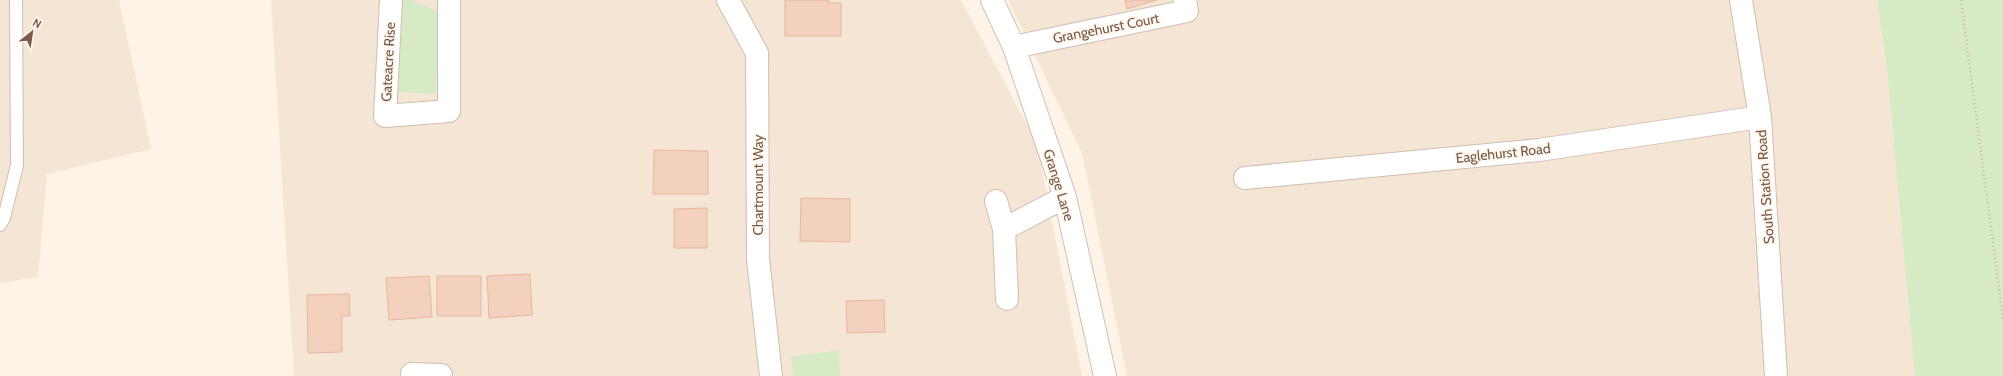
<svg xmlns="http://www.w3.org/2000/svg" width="2003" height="376" viewBox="0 0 2003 376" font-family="Cabin,sans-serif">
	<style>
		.residential { fill: #f5e5d5 }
		.green { fill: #d6ebc5 }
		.building { fill: #f3d1be; stroke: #e6b79e }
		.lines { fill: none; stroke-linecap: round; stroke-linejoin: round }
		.service-casing { stroke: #d2bdaf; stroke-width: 14 }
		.minor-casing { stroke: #d2bdaf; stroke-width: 24 }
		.path { stroke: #d8b4a0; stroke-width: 2.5; stroke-dasharray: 1 3; stroke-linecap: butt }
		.service { stroke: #fff; stroke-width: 12 }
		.minor { stroke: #fff; stroke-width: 22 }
		.labels { text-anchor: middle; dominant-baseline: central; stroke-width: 4; stroke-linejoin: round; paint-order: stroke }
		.street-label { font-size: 14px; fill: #78594a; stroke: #fff8ee }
	</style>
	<rect width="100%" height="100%" fill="#fdf4e7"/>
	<path class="residential" d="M 0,0 L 119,0 L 151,149 L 47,174 L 38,277 L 0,283 Z
		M 271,0 L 961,0 L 1037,144 L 1082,376 L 294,376 Z
		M 1008,0 L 1877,0 L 1887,69 L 1915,376 L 1127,376 L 1082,153 Z"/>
	<path class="green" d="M 402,0 L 412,0 L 438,12 L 436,94 L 398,92 Z
		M 1877,0 L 2003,0 L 2003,376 L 1915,376 L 1887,69 Z
		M 839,350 L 840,376 L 794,376 L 791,357 Z"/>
	<path class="building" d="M 785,0 L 829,0 L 828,3 L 841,3 L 841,36 L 785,36 Z
		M 1125,0 L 1157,0 L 1127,9 Z
		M 654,150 L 708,151 L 708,194 L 653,194 Z
		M 801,198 L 850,199 L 850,242 L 800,241 Z
		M 707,208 L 707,248 L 674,248 L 674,209 Z
		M 530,274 L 532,315 L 489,318 L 487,276 Z
		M 429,276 L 432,317 L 389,320 L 386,278 Z
		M 437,276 L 481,276 L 481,316 L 437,316 Z
		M 349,294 L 350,316 L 342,316 L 342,352 L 308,353 L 307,295 Z
		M 884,300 L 885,332 L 847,333 L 846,301 Z"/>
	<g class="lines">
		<defs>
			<path id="service" d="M 0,225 L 4,218 L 17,165 L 16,0"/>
			<path id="minor" d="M 391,0 L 385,116 L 449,111 L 449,0
				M 728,0 L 757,53 L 758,259 L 771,376
				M 992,0 L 1014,47 L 1065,197 L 1105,376
				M 1741,0 L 1760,117 L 1776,376
				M 1014,47 L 1187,11 L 1185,0
				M 1245,178 L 1539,150 L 1760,117
				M 996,201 L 1004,229 L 1007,299
				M 1004,229 L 1065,197
				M 412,376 L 412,374 L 441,375"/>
		</defs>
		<use href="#service" class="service-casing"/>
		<use href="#minor" class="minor-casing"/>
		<path class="path" d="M 1961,0 L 2003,319"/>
		<use href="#service" class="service"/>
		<use href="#minor" class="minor"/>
	</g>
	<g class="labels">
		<g class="street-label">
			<text transform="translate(1106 28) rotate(-11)">Grangehurst Court</text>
			<text transform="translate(388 62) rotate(-87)">Gateacre Rise</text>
			<text transform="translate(1503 153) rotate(-6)">Eaglehurst Road</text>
			<text transform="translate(758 185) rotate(-90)">Chartmount Way</text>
			<text transform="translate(1059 185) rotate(73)">Grange Lane</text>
			<text transform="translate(1765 187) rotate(-94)">South Station Road</text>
		</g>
	</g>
	<g transform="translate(32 32) rotate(30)" stroke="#fff8ee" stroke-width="3" paint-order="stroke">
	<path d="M0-3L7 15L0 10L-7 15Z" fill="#78594a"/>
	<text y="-6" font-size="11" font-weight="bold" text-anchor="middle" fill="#78594a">N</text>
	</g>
</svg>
